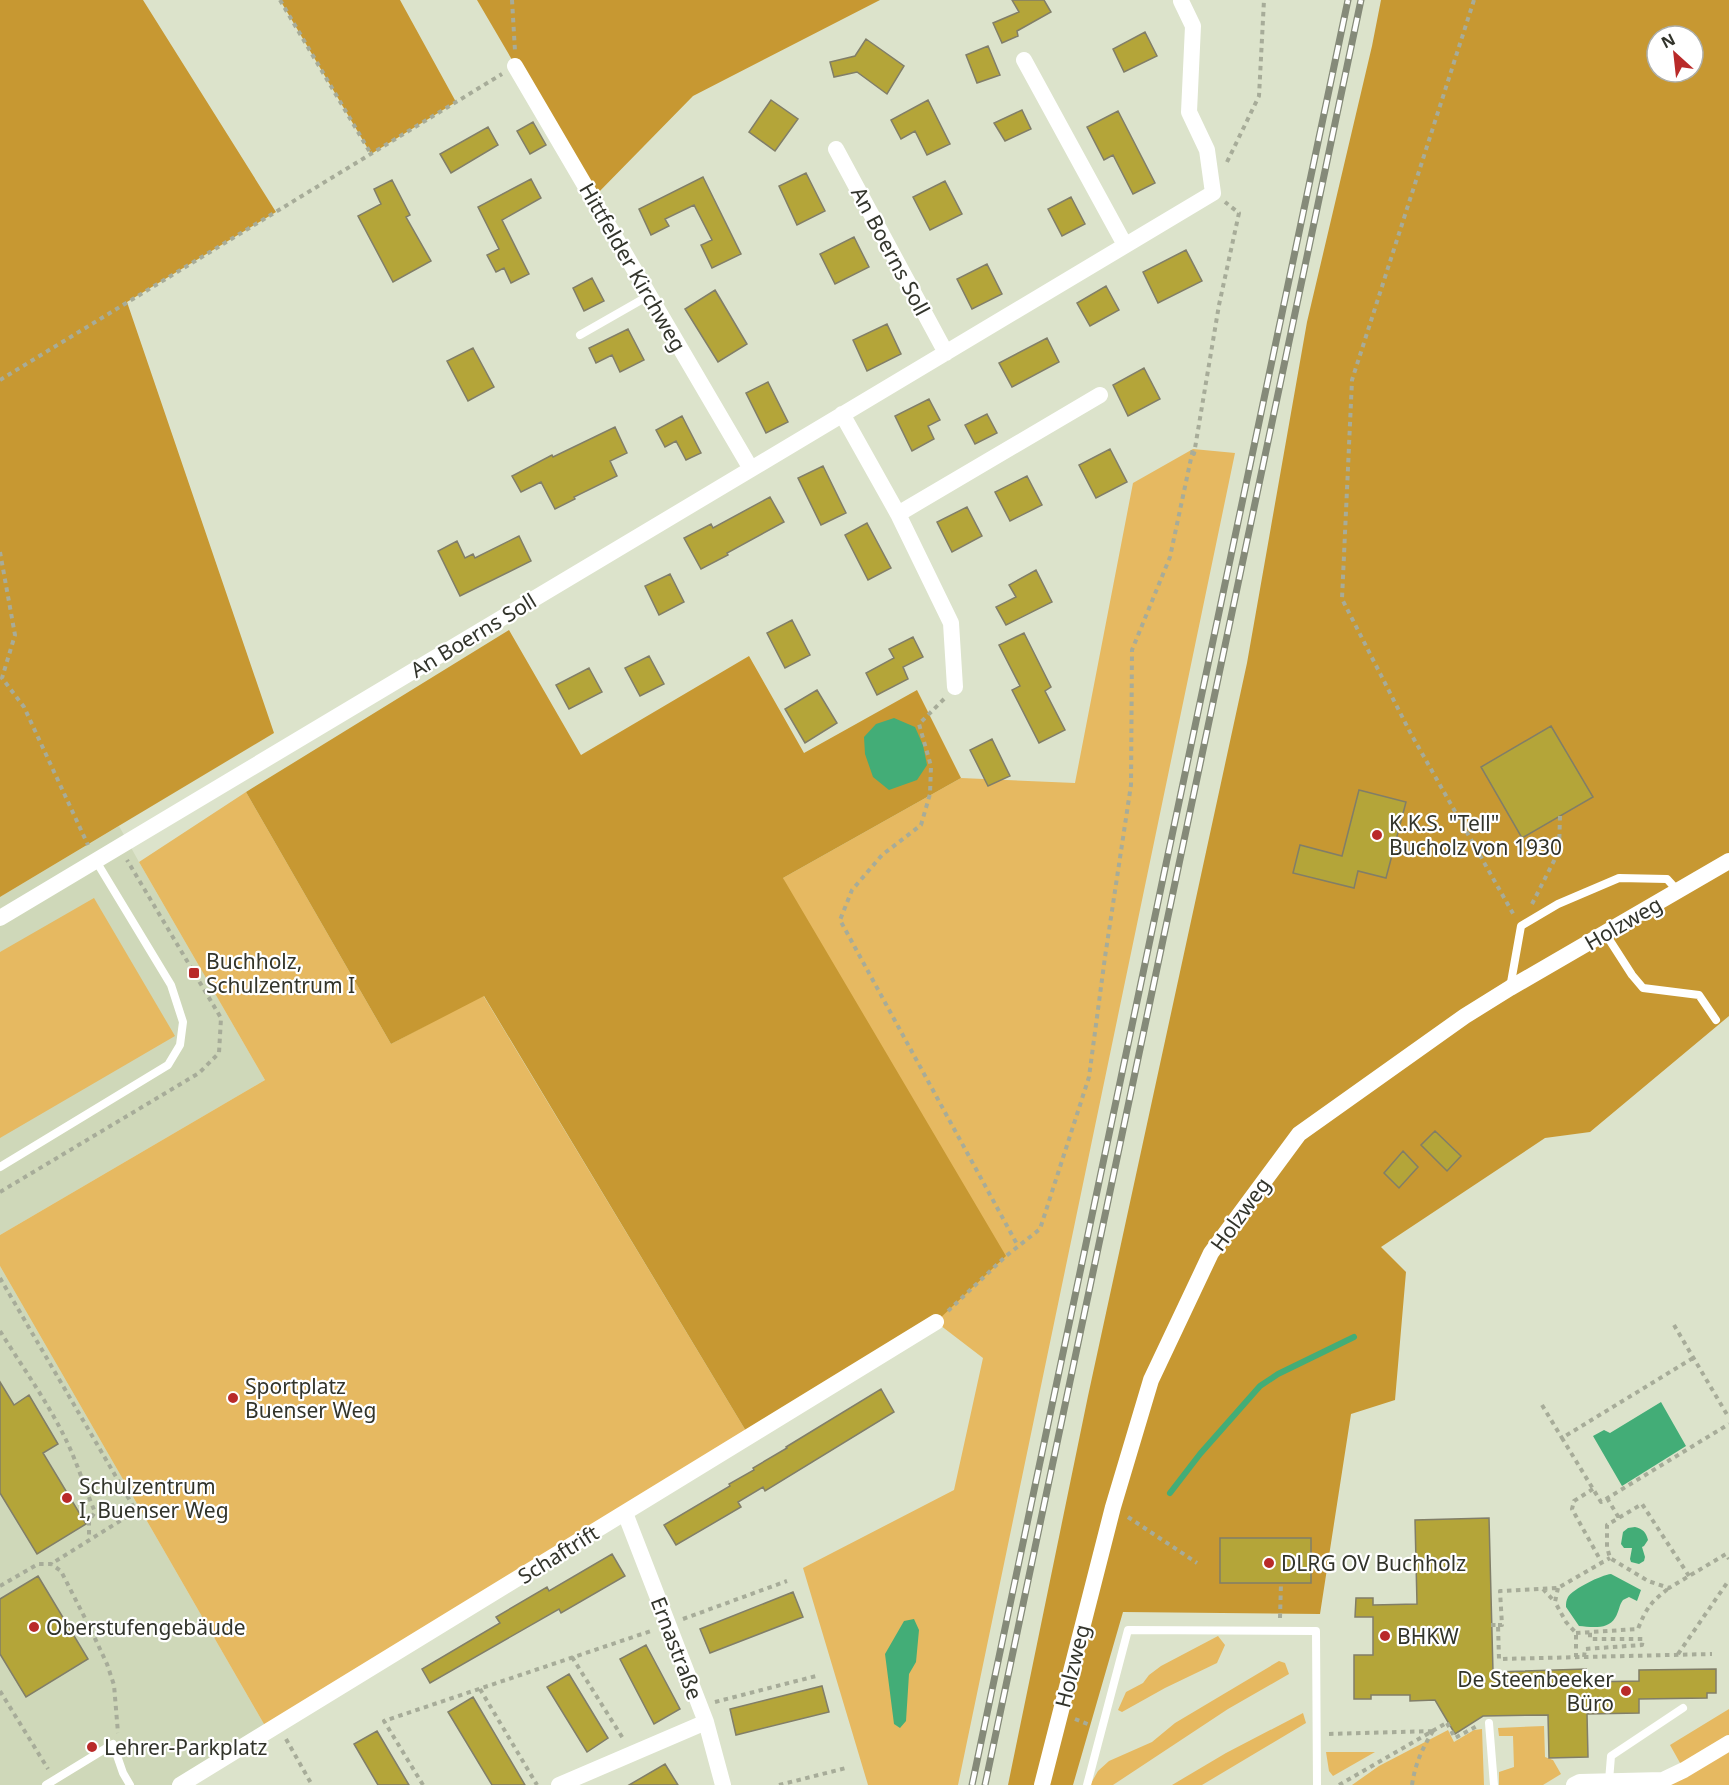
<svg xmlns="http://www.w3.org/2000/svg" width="1729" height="1785" viewBox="0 0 1729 1785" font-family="'Noto Sans',sans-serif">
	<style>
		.built { fill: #cfd8b9 }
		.green { fill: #e6b961 }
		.forest { fill: #c79832; fill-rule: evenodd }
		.water { fill: #43ad77 }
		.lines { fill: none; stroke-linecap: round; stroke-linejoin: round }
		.stream { stroke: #43ad77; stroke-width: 6 }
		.building { fill: #b4a539; stroke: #817e68; stroke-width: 1.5 }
		.path { stroke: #a7ac99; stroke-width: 4; stroke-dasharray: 4.5 4.5; stroke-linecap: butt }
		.service { stroke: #fff; stroke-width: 8 }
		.minor { stroke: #fff; stroke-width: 16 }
		.rail-casing { stroke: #858a79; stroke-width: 7 }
		.rail { stroke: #fff; stroke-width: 4.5; stroke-dasharray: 14; stroke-linecap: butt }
		.poi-dot { fill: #b92a29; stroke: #fff; stroke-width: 2 }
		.labels { text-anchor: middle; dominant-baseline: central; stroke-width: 4.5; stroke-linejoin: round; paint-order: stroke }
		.street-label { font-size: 21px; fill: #32342b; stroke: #fff }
		.poi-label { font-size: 21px; fill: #32342b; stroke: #fff; text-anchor: start }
	</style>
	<rect width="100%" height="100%" fill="#dce3cb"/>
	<path class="built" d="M 119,826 L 139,862 L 265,1080 L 0,1235 L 0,897 Z
		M 0,1266 L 268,1731 L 180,1785 L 0,1785 Z"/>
	<path class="green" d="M 1193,449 L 1235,453 L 958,1785 L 868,1785 L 803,1568 L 954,1490 L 983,1358 L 936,1322 L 783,878 L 961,778 L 1075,783 L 1133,483 Z
		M 246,792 L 391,1044 L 483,995 L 749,1436 L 268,1731 L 0,1266 L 0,1235 L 265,1080 L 139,862 Z
		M 94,898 L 175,1036 L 0,1138 L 0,952 Z
		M 1218,1636 L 1225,1645 L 1217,1663 L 1165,1688 L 1122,1712 L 1118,1710 L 1126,1692 L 1143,1683 L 1149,1675 L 1161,1666 Z
		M 1279,1661 L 1285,1663 L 1289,1674 L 1228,1709 L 1113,1785 L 1090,1785 L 1098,1771 L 1109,1761 L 1152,1742 L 1175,1723 Z
		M 1729,1709 L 1729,1785 L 1574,1785 L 1684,1770 L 1670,1745 Z
		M 1303,1713 L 1306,1723 L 1202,1785 L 1172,1785 L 1226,1753 Z
		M 1544,1726 L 1545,1757 L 1553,1760 L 1561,1774 L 1543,1785 L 1499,1785 L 1499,1772 L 1514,1767 L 1513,1736 L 1499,1736 L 1498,1728 Z
		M 1482,1729 L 1484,1785 L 1352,1785 L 1379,1766 L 1448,1730 L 1454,1742 L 1474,1730 Z
		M 1326,1752 L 1375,1752 L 1333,1776 L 1329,1771 Z"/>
	<path class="forest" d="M 0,0 L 143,0 L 276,212 L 127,302 L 274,733 L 0,897 Z
		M 280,0 L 400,0 L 456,102 L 371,154 Z
		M 477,0 L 880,0 L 693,96 L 593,198 Z
		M 1381,0 L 1729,0 L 1729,1016 L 1590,1132 L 1545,1138 L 1381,1247 L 1406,1272 L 1395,1400 L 1351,1414 L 1320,1614 L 1123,1612 L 1073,1785 L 1008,1785 L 1088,1396 L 1247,663 L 1307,322 L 1372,46 ZM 1657,36 L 1693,36 L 1693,72 L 1657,72 Z
		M 509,630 L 581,755 L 749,656 L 804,753 L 917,690 L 961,778 L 783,878 L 1006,1256 L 936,1322 L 749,1436 L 484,996 L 391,1044 L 246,792 Z"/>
	<path class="water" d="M 894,718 L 915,727 L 923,745 L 927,765 L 917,780 L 889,790 L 873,777 L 865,754 L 864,737 L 876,724 Z
		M 1661,1402 L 1686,1446 L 1622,1486 L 1593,1436 L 1604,1430 L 1610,1433 Z
		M 1635,1527 C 1643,1529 1646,1532 1648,1540 L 1644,1546 L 1642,1547 L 1645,1557 L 1644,1561 L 1639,1564 L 1631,1562 L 1630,1559 L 1632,1548 L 1624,1548 L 1621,1544 L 1623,1532 L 1628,1528 Z
		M 1611,1574 L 1641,1590 L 1637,1601 L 1629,1597 L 1623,1600 C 1619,1605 1619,1612 1615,1618 C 1608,1630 1591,1627 1579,1626 L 1566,1607 C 1566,1603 1566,1601 1568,1597 C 1573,1589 1601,1575 1611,1574 Z
		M 914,1619 L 919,1630 L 916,1662 L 909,1674 L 906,1721 L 900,1728 L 894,1724 L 885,1654 L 904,1621 Z"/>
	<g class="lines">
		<path class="stream" d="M 1170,1493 L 1200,1454 L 1260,1386 L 1278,1374 L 1354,1337"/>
	</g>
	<path class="building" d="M 1012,0 L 1044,0 L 1051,12 L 1017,31 L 1018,36 L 1002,43 L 993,23 L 1019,12 Z
		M 1145,32 L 1157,56 L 1124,72 L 1113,49 Z
		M 866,39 L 904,66 L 887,94 L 857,72 L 834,77 L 830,62 L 855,56 Z
		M 988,46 L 1000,75 L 977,83 L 966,55 Z
		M 771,100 L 798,119 L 775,151 L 749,132 Z
		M 928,100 L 950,144 L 927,155 L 915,131 L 901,139 L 891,120 Z
		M 1022,110 L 1031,129 L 1005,141 L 994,123 Z
		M 1118,111 L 1155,183 L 1133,194 L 1113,155 L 1104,160 L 1087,127 Z
		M 533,122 L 546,145 L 530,154 L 517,131 Z
		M 488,127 L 498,145 L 451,173 L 440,154 Z
		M 806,173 L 825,211 L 797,225 L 779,186 Z
		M 703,177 L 741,254 L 712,268 L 701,245 L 712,240 L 694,205 L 665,219 L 669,226 L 651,235 L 639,209 Z
		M 531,179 L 541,198 L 502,220 L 529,274 L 511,283 L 504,268 L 496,272 L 487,255 L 499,249 L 478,207 Z
		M 392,180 L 410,215 L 406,217 L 431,261 L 393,282 L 358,216 L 381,204 L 374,189 Z
		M 945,181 L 962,214 L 930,230 L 913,197 Z
		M 1071,197 L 1085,224 L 1062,236 L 1048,209 Z
		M 854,237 L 869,267 L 835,284 L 820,254 Z
		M 1186,250 L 1202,281 L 1158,303 L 1143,272 Z
		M 987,264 L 1002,294 L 972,309 L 957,279 Z
		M 592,278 L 604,301 L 584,311 L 573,288 Z
		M 1106,286 L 1119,310 L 1090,326 L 1077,303 Z
		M 715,290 L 747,344 L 718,362 L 685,309 Z
		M 887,324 L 901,354 L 867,371 L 853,340 Z
		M 628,329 L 644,360 L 620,372 L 612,355 L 596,363 L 589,348 Z
		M 1047,338 L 1059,362 L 1012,387 L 999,363 Z
		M 473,348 L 494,387 L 468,401 L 447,361 Z
		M 1144,368 L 1160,399 L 1128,416 L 1113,385 Z
		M 768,382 L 788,422 L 766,433 L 746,393 Z
		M 929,399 L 940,420 L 928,426 L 934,439 L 912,451 L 895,416 Z
		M 987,414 L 997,433 L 975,444 L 965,425 Z
		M 682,416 L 701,453 L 686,460 L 676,441 L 665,447 L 656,430 Z
		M 615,427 L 627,453 L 610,461 L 617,476 L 574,497 L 575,499 L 555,509 L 541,482 L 521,492 L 512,476 L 552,455 L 553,457 Z
		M 1110,449 L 1127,482 L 1096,498 L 1079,465 Z
		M 823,466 L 846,513 L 821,525 L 798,478 Z
		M 1027,476 L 1042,505 L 1010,521 L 995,492 Z
		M 770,497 L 784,522 L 727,553 L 728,555 L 701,569 L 684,538 L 711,524 L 713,528 Z
		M 967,507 L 982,536 L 952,552 L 937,522 Z
		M 867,523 L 891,568 L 868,580 L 845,535 Z
		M 519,536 L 531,561 L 460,596 L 438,551 L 457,541 L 465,558 L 473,554 L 475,558 Z
		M 1036,570 L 1052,602 L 1006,625 L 996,607 L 1016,597 L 1009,585 Z
		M 670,574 L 684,602 L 659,615 L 645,586 Z
		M 792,620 L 810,655 L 785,668 L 767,633 Z
		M 1024,633 L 1051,687 L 1045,691 L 1065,730 L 1039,743 L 1012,690 L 1020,686 L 999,645 Z
		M 913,637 L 923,657 L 903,667 L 908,679 L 877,695 L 866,673 L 894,658 L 889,649 Z
		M 649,656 L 664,684 L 640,696 L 625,668 Z
		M 589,668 L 602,692 L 569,709 L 556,685 Z
		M 817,690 L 837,723 L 805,743 L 785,709 Z
		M 1551,726 L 1593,797 L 1522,838 L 1481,767 Z
		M 992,739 L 1010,776 L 988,786 L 970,750 Z
		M 1359,790 L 1406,802 L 1386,878 L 1358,871 L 1354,888 L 1293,873 L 1300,845 L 1342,856 Z
		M 1435,1131 L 1461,1156 L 1447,1171 L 1421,1145 Z
		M 1403,1151 L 1418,1167 L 1399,1188 L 1384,1173 Z
		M 0,1382 L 14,1405 L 29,1395 L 58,1444 L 43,1453 L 86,1524 L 37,1554 L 0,1493 Z
		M 881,1389 L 894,1412 L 765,1491 L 763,1487 L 738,1502 L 741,1507 L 676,1545 L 664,1525 L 730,1486 L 729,1484 L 754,1470 L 753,1468 L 787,1448 L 786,1447 Z
		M 1489,1518 L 1493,1672 L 1586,1669 L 1586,1682 L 1639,1681 L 1639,1670 L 1716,1669 L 1716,1693 L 1707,1693 L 1707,1698 L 1639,1699 L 1639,1713 L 1587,1714 L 1588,1757 L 1549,1758 L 1548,1715 L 1483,1716 L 1455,1734 L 1435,1700 L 1410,1701 L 1410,1695 L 1371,1695 L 1371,1699 L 1354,1699 L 1354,1655 L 1373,1655 L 1373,1617 L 1355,1617 L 1356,1598 L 1373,1598 L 1373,1605 L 1417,1604 L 1415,1520 Z
		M 1220,1538 L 1311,1538 L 1311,1583 L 1220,1583 Z
		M 612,1554 L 625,1576 L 561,1613 L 559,1609 L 430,1683 L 422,1669 L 500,1623 L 496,1617 L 547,1587 L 549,1591 Z
		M 38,1576 L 88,1659 L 26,1697 L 0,1654 L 0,1599 Z
		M 793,1592 L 803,1617 L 710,1653 L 700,1629 Z
		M 646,1645 L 680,1709 L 654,1724 L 620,1659 Z
		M 569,1674 L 608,1738 L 587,1752 L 547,1687 Z
		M 822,1686 L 829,1712 L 736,1735 L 730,1709 Z
		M 473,1697 L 525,1785 L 492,1785 L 448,1712 Z
		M 377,1731 L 409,1785 L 378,1785 L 354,1744 Z
		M 665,1764 L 678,1785 L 629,1785 Z"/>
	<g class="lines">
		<path class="path" d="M 280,0 L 371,154
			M 512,0 L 515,51
			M 1474,0 L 1352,380 L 1342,599 L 1411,734 L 1515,917
			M 1227,162 L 1259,96 L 1264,0
			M 0,380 L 502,74
			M 0,552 L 15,635 L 2,678 L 24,707 L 88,845
			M 944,699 L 919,724 L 931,766 L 930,794 L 921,825 L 882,855 L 852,890 L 840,920 L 1018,1246
			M 1394,846 L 1409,849
			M 1532,904 L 1559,851 L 1560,816
			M 0,1192 L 199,1073 L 219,1053 L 221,1018 L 127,860
			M 0,1278 L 136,1511 L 51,1564
			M 948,1311 L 1006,1256 L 1040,1229 L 1089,1077 L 1105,957 L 1131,785 L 1132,650 L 1170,557 L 1193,449 L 1194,454 L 1219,305 L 1239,213 L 1225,202
			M 1674,1325 L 1729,1418
			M 0,1331 C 23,1368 49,1404 67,1442 C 78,1465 85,1489 95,1512 L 89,1521 L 89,1539
			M 1693,1358 L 1562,1438 L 1601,1502 L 1729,1424
			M 1542,1405 L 1562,1438
			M 1593,1489 L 1574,1501 L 1572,1509 L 1602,1563
			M 1607,1498 L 1619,1518
			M 1128,1517 L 1197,1563
			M 1689,1576 L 1642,1504 L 1607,1525 L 1607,1547 L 1610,1558 L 1648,1581 L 1669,1588 L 1726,1554 L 1729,1559
			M 0,1586 L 38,1564 L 51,1564 L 61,1571 L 91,1630 L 107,1664 L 114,1685 L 118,1733
			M 1558,1588 L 1555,1602 L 1566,1622 L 1576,1633 L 1576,1657
			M 1543,1589 L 1554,1601
			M 1280,1618 L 1281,1583
			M 683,1619 L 787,1581
			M 1491,1625 L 1498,1625 L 1499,1659 L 1712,1654
			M 1498,1625 L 1502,1625 L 1500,1591 L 1558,1588 L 1610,1558
			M 1576,1633 L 1638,1629 C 1646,1608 1651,1602 1669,1588
			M 1678,1654 L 1729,1580
			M 572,1657 L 624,1740
			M 1584,1657 L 1585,1649 L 1642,1645 L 1643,1639 L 1590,1639 L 1590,1632
			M 480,1689 L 537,1785
			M 0,1691 L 48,1769
			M 715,1702 L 816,1676
			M 1075,1719 L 1090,1725
			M 1447,1723 L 1455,1738 L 1477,1726
			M 1329,1734 L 1433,1731
			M 286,1739 L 312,1785
			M 423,1785 L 384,1721 L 654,1630
			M 779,1785 L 846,1768
			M 1339,1785 L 1448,1722
			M 1412,1785 C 1415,1764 1422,1749 1433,1731"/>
		<path class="service" d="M 580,335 L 650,295
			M 1605,933 L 1632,975 L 1643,988 L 1699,995 L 1716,1020
			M 1510,988 L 1521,926 L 1558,904 L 1619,878 L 1667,879 L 1678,891
			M 0,1167 L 168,1065 L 180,1045 L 183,1022 L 171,985 L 96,861
			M 1489,1723 L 1494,1785
			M 1609,1781 L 1611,1756 L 1683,1708
			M 46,1785 L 113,1744 L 123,1773 L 130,1785
			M 1087,1785 L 1128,1630 L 1316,1631 L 1317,1785"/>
		<path class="minor" d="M 1024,60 L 1125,245
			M 515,66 L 751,469
			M 836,149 L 946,353
			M 842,414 L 898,514 L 951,623 L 955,687
			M 898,514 L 1100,395
			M 0,918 L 1213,193 L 1207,150 L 1189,112 L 1193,26 L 1181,1
			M 625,1513 L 706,1722 L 723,1785
			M 180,1785 L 936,1322
			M 559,1785 L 706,1722
			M 1042,1785 L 1113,1507 L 1151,1380 L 1211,1253 L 1299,1134 L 1465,1016 L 1510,988 L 1729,861
			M 1574,1785 L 1580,1782 L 1663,1780 L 1684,1770 L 1729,1743"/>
		<defs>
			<path id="rail" d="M 972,1785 L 1348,0
				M 985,1785 L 1361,0"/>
		</defs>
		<use href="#rail" class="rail-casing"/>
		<use href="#rail" class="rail"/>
	</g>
	<g class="poi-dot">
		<circle cx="1377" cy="835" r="6"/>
		<rect x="188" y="967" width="12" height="12" rx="3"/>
		<circle cx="233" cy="1398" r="6"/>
		<circle cx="67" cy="1498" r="6"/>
		<circle cx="1269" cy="1563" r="6"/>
		<circle cx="34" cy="1627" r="6"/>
		<circle cx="1385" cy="1636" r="6"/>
		<circle cx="1626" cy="1691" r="6"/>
		<circle cx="92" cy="1747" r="6"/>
	</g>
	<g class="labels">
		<g class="street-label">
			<text transform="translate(891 251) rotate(62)">An Boerns Soll</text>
			<text transform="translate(633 267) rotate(60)">Hittfelder Kirchweg</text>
			<text transform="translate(473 635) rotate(-31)">An Boerns Soll</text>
			<text transform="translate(1623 923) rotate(-30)">Holzweg</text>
			<text transform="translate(1240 1214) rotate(-54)">Holzweg</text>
			<text transform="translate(558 1554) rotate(-32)">Schaftrift</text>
			<text transform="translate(677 1648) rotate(69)">Ernastraße</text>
			<text transform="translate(1072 1666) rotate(-76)">Holzweg</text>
		</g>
		<g class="poi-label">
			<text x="1389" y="823">K.K.S. "Tell"<tspan x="1389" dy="24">Bucholz von 1930</tspan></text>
			<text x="206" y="961">Buchholz,<tspan x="206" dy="24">Schulzentrum I</tspan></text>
			<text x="245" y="1386">Sportplatz<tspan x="245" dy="24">Buenser Weg</tspan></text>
			<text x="79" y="1486">Schulzentrum<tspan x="79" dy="24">I, Buenser Weg</tspan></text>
			<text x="1281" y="1563">DLRG OV Buchholz</text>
			<text x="46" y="1627">Oberstufengebäude</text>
			<text x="1397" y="1636">BHKW</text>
			<text x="1614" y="1679" text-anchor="end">De Steenbeeker<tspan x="1614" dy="24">Büro</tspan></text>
			<text x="104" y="1747">Lehrer-Parkplatz</text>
		</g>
	</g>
	<g transform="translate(1675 54) rotate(333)"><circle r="28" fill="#ffffff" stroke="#adaeaa" stroke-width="1.5"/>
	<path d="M0-4.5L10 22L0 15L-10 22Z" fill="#b92a29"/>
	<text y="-9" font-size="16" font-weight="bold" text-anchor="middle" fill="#32342b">N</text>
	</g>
</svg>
